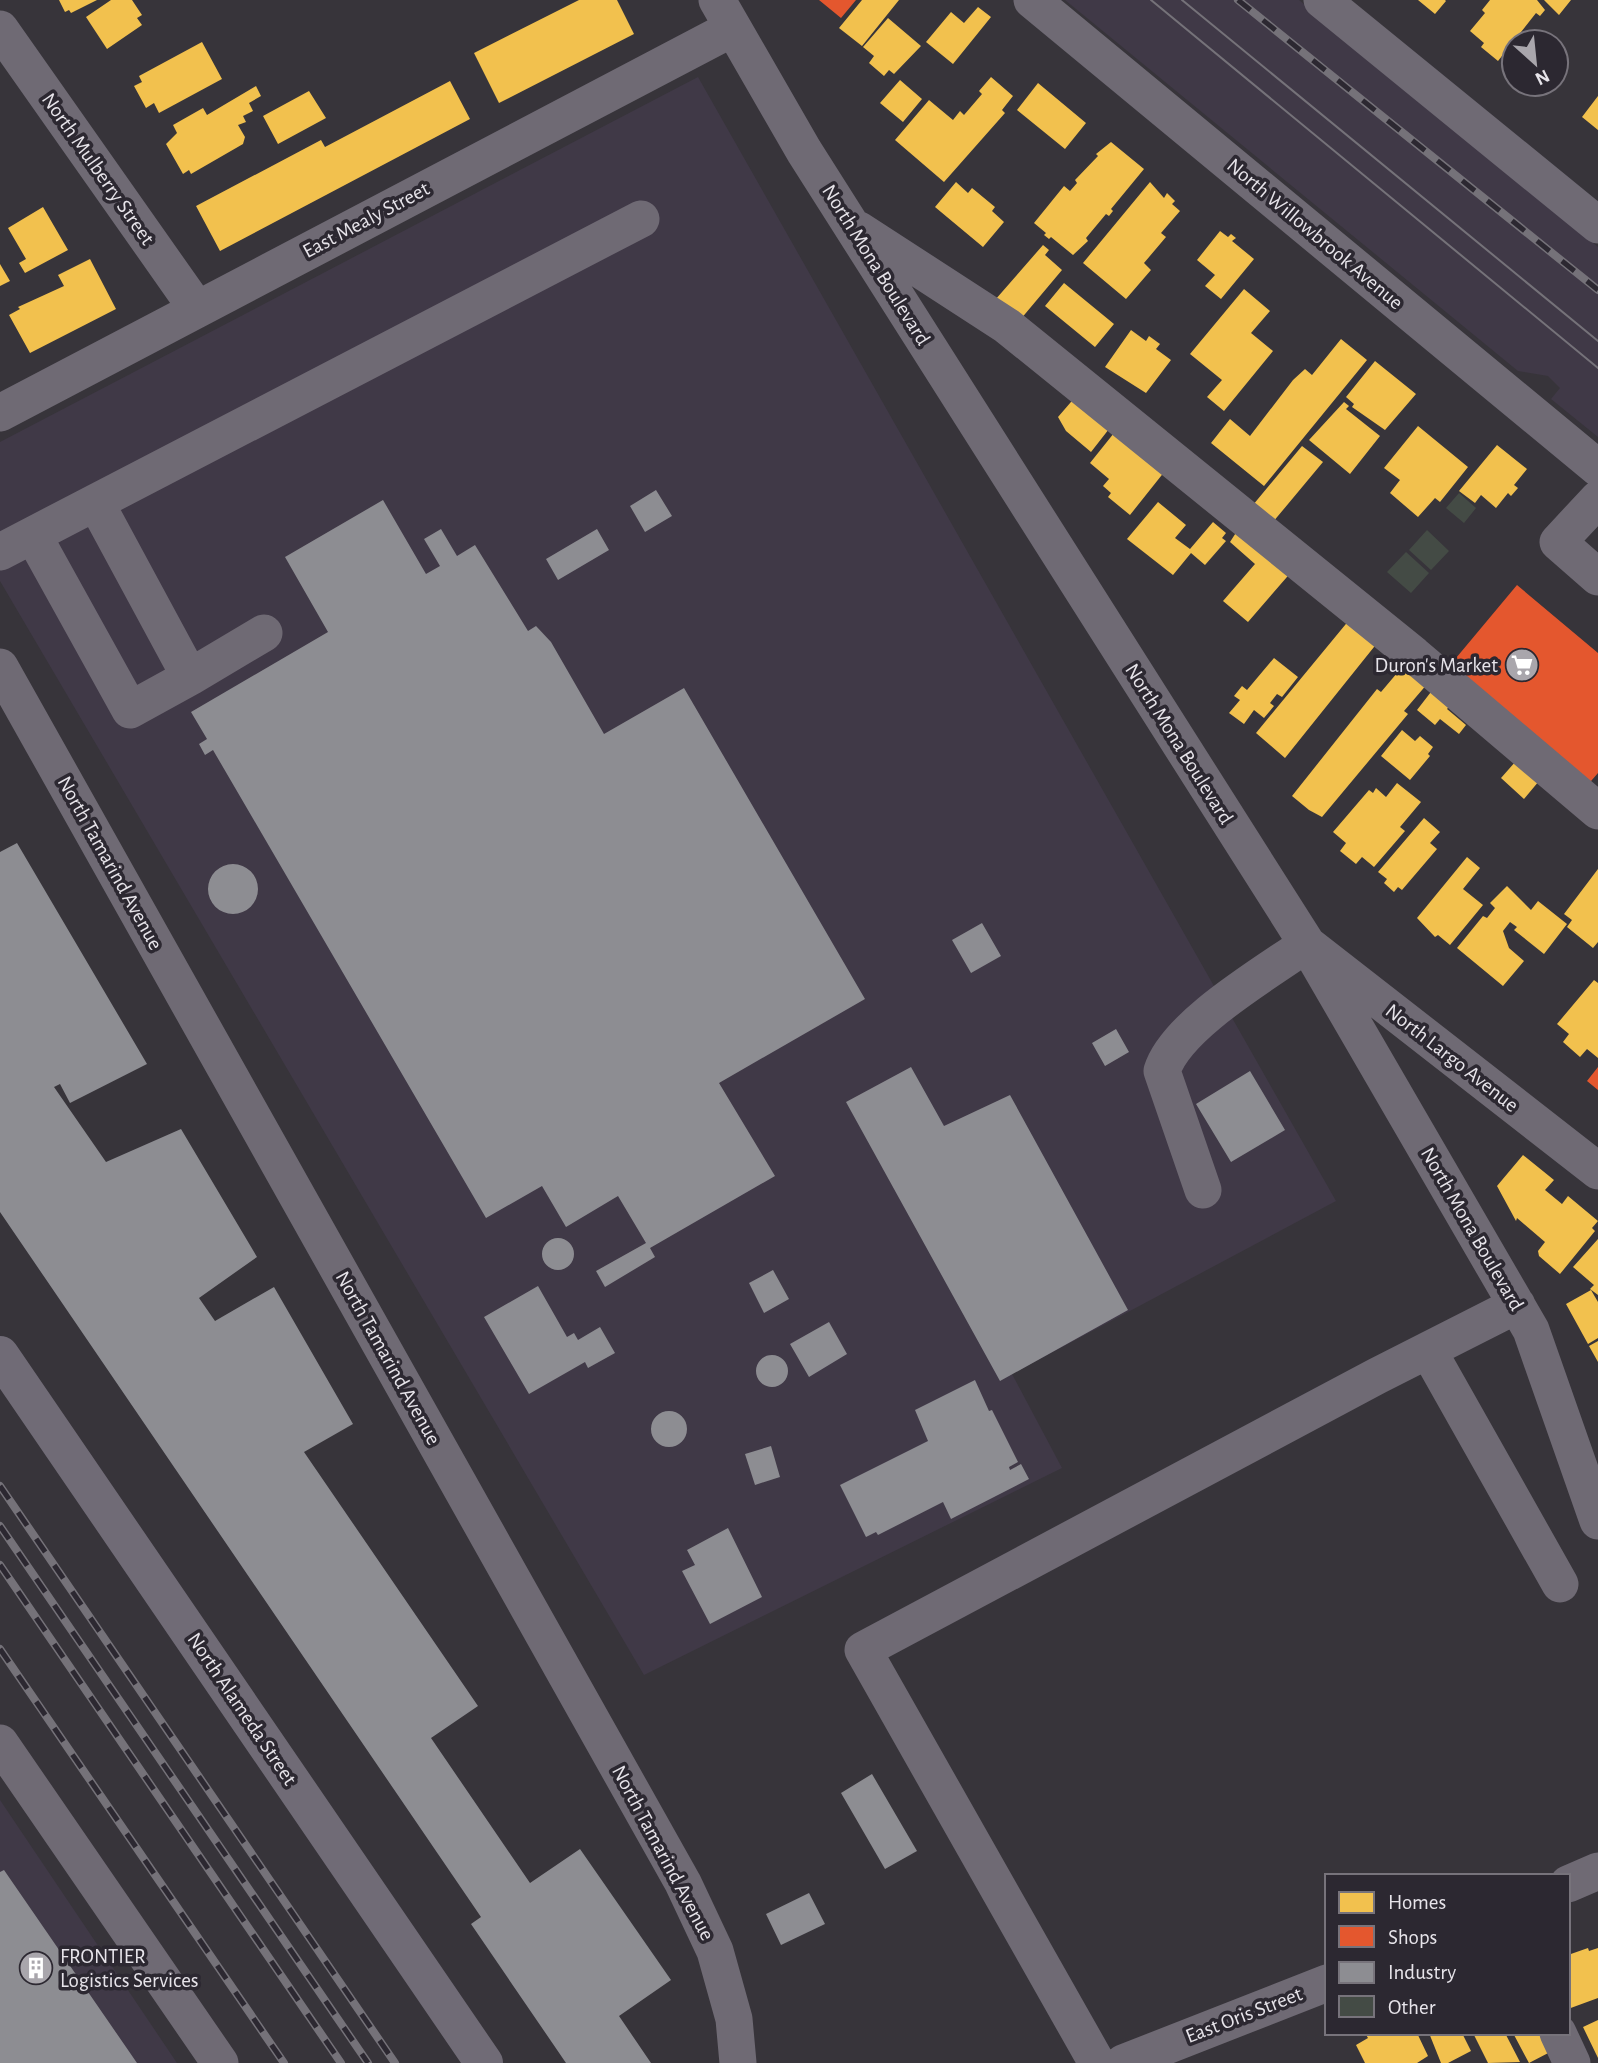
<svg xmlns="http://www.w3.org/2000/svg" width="1598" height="2063" viewBox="0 0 1598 2063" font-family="'Alegreya Sans',sans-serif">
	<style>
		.built { fill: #403947 }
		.homes { fill: #f2c14e }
		.shops { fill: #e4572e }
		.industry { fill: #8d8d92 }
		.building { fill: #444b45 }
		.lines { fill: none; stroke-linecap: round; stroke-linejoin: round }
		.minor { stroke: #6f6a74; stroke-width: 37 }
		.major { stroke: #706b76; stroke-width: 38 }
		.tram { stroke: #757279; stroke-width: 2 }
		.rail-casing { stroke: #757279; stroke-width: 8 }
		.rail { stroke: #2c2831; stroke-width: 5; stroke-dasharray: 16; stroke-linecap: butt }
		.labels { text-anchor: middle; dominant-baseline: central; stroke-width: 7; stroke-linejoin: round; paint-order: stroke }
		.street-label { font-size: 21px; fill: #e7e4ea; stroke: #2c2831 }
		.poi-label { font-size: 21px; fill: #e7e4ea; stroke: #2c2831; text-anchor: end }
	</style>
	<rect width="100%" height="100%" fill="#37343a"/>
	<path class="built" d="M 1065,0 L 1299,0 L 1598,247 L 1598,437 L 1551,399 L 1560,388 L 1548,376 L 1518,371 Z
		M 698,77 L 1336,1201 L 1012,1374 L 1062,1468 L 644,1675 L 0,581 L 0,442 Z
		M 0,1800 L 177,2063 L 0,2063 Z"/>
	<path class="homes" d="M 59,0 L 97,0 L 71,13 L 69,10 L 65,12 Z
		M 111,0 L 132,0 L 142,15 L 137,18 L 142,25 L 107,49 L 86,17 Z
		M 579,0 L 617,0 L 634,34 L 499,103 L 474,53 Z
		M 862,0 L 899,0 L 862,46 L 839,28 Z
		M 1418,0 L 1445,0 L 1446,1 L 1435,14 Z
		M 1490,0 L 1537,0 L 1545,10 L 1540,16 L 1536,13 L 1498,61 L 1481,47 L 1484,43 L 1470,31 L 1485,13 L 1482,10 Z
		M 1544,0 L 1571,0 L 1559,15 Z
		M 978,7 L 991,17 L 953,64 L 926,42 L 951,12 L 964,23 Z
		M 888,18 L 921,46 L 894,74 L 889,70 L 884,76 L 869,63 L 874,56 L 863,47 Z
		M 202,42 L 222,79 L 159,113 L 154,103 L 146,108 L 134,86 L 142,82 L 139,76 Z
		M 991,77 L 1013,96 L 1002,110 L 1005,113 L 944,182 L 895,140 L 929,100 L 953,120 L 960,111 L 964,115 L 982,94 L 979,91 Z
		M 900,80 L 922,99 L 903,122 L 880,103 Z
		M 450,81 L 470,119 L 220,251 L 196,206 L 321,140 L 325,147 Z
		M 1038,83 L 1086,123 L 1065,149 L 1017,110 Z
		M 256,86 L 261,96 L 249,103 L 253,111 L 243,116 L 246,122 L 238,125 L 245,137 L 243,144 L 191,174 L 189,170 L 183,174 L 166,144 L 177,133 L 173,125 L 203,108 L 207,115 Z
		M 309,91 L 326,118 L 278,144 L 263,116 Z
		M 1598,96 L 1598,130 L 1582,117 Z
		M 1111,142 L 1144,169 L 1111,209 L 1113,211 L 1109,216 L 1106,214 L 1086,238 L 1088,241 L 1073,255 L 1051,237 L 1049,239 L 1044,235 L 1046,233 L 1034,223 L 1064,186 L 1070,191 L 1077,183 L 1075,180 L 1098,156 L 1096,154 Z
		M 956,182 L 968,193 L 972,188 L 995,207 L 992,211 L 1004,222 L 983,247 L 935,207 Z
		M 1150,182 L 1164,198 L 1167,193 L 1175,201 L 1172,204 L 1180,211 L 1161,233 L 1166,237 L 1144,263 L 1151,270 L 1126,299 L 1083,263 Z
		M 43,207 L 68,250 L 25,273 L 19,263 L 26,259 L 8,228 Z
		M 1220,231 L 1228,237 L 1231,234 L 1236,238 L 1232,241 L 1254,259 L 1221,299 L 1205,286 L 1215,275 L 1197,260 Z
		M 1043,245 L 1049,250 L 1045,255 L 1062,270 L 1020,320 L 995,300 Z
		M 90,259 L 116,309 L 30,353 L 9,315 L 20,309 L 18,307 L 64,286 L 58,275 Z
		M 0,264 L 10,281 L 0,286 Z
		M 1064,283 L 1114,324 L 1095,347 L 1045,306 Z
		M 1244,289 L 1270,311 L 1251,333 L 1273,351 L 1224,411 L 1207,397 L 1222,380 L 1190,354 Z
		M 1131,330 L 1146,341 L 1149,336 L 1160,344 L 1156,349 L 1171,360 L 1146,393 L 1105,367 Z
		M 1341,339 L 1367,360 L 1264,486 L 1211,443 L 1230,419 L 1250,436 L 1293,380 L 1305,369 L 1312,375 Z
		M 1375,361 L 1416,394 L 1385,430 L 1352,407 L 1354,404 L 1346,397 Z
		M 1077,395 L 1109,429 L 1091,452 L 1066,431 L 1058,417 Z
		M 1344,402 L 1349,406 L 1346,409 L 1380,436 L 1350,474 L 1309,440 Z
		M 1418,426 L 1468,467 L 1440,502 L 1435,498 L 1418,517 L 1390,493 L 1400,480 L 1384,468 Z
		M 1118,428 L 1165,471 L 1130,515 L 1108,497 L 1111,493 L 1103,486 L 1109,479 L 1090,463 Z
		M 1497,445 L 1527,469 L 1514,485 L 1518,488 L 1511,496 L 1508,493 L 1496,508 L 1481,495 L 1475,503 L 1459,491 Z
		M 1302,446 L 1323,462 L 1268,528 L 1248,511 Z
		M 1158,502 L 1186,525 L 1175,538 L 1190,549 L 1213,522 L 1226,533 L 1222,538 L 1226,541 L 1205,565 L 1191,553 L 1173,575 L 1127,539 Z
		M 1239,528 L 1293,570 L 1248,622 L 1223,601 L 1255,564 L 1230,542 Z
		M 1350,619 L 1378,642 L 1285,758 L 1256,733 Z
		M 1274,658 L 1298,677 L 1282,697 L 1277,694 L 1270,703 L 1274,706 L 1264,718 L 1254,710 L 1244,724 L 1229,713 L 1240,700 L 1234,696 L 1242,686 L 1247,690 Z
		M 1403,666 L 1428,683 L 1404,711 L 1408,714 L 1322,817 L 1309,810 L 1292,796 L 1377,689 L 1381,692 Z
		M 1434,688 L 1452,703 L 1447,709 L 1466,725 L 1459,734 L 1440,719 L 1435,725 L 1417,710 Z
		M 1402,730 L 1415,741 L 1420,736 L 1433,747 L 1428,754 L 1430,756 L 1410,780 L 1381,756 Z
		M 1516,761 L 1539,781 L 1524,799 L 1501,778 Z
		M 1397,783 L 1421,802 L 1400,827 L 1405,831 L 1374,867 L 1362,857 L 1356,864 L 1340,851 L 1346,843 L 1333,832 L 1369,790 L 1373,793 L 1376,788 L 1386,797 Z
		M 1424,818 L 1440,832 L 1430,843 L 1437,849 L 1402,890 L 1398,887 L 1394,892 L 1384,883 L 1387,879 L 1378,872 Z
		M 1467,857 L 1480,868 L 1463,889 L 1483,905 L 1450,945 L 1438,935 L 1435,937 L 1417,918 Z
		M 1598,869 L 1598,942 L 1593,948 L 1567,927 L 1572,920 L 1564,914 Z
		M 1507,886 L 1531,910 L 1538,901 L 1567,924 L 1544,954 L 1514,930 L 1517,927 L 1510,922 L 1503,931 L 1509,948 L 1524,961 L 1503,986 L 1457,948 L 1483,916 L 1487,918 L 1495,908 L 1490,903 Z
		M 1594,980 L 1598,983 L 1598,1058 L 1587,1049 L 1580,1057 L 1563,1042 L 1569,1034 L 1557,1024 Z
		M 1523,1155 L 1554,1180 L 1545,1190 L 1562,1204 L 1568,1196 L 1598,1221 L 1592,1228 L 1595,1231 L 1560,1274 L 1539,1256 L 1538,1251 L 1545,1242 L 1517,1218 L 1516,1221 L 1497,1186 Z
		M 1598,1239 L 1598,1295 L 1590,1289 L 1594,1285 L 1573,1267 Z
		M 1591,1290 L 1598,1302 L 1598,1338 L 1588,1344 L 1566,1304 Z
		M 1598,1341 L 1598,1362 L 1589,1346 Z
		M 1588,1948 L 1589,1951 L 1598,1948 L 1598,1998 L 1568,2009 L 1568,1955 Z
		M 1598,2020 L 1598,2058 L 1583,2027 Z
		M 1365,2033 L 1417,2033 L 1428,2056 L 1417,2063 L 1365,2063 L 1356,2045 L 1368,2038 Z
		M 1429,2033 L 1462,2033 L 1471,2051 L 1448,2063 L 1441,2063 Z
		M 1473,2033 L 1505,2033 L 1520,2062 L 1488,2063 Z
		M 1513,2033 L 1545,2033 L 1554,2050 L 1529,2063 Z"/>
	<path class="shops" d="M 819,0 L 856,0 L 841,18 Z
		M 1517,585 L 1598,653 L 1598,773 L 1585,788 L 1446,670 Z
		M 1598,1067 L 1598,1090 L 1587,1081 Z"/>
	<path class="industry" d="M 656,490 L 672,516 L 645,532 L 630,506 Z
		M 383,500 L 426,574 L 440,566 L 424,539 L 441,529 L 457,556 L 475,545 L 528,631 L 536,626 L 551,642 L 604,734 L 684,688 L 865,999 L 719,1083 L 775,1176 L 650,1248 L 655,1257 L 605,1287 L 596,1271 L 646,1243 L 618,1196 L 566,1227 L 542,1186 L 486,1218 L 213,750 L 205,755 L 199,744 L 207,739 L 191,712 L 328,632 L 285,557 Z
		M 597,529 L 609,550 L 558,580 L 546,559 Z
		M 17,843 L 147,1064 L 70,1103 L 60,1084 L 54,1087 L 106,1162 L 181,1129 L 257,1257 L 199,1298 L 215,1321 L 274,1287 L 353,1424 L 304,1452 L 478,1706 L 431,1738 L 530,1883 L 580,1849 L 671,1980 L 619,2016 L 651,2063 L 566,2063 L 471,1924 L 481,1917 L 0,1212 L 0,852 Z
		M208 889a25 25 0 1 1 50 0a25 25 0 1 1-50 0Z
		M 982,923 L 1001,956 L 971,973 L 952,940 Z
		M 1116,1029 L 1129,1052 L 1105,1066 L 1092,1043 Z
		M 911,1067 L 944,1126 L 1010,1095 L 1128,1310 L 1000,1381 L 846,1102 Z
		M 1250,1071 L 1285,1130 L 1231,1162 L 1196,1104 Z
		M542 1254a16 16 0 1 1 32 0a16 16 0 1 1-32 0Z
		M 773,1270 L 789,1299 L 764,1313 L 749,1283 Z
		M 538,1286 L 567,1337 L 574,1333 L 578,1340 L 600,1327 L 615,1353 L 588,1368 L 585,1362 L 529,1394 L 484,1317 Z
		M 829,1322 L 847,1354 L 809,1377 L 790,1344 Z
		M756 1371a16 16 0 1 1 32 0a16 16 0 1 1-32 0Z
		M 975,1380 L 989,1411 L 992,1410 L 1018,1462 L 1009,1467 L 1010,1470 L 1021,1464 L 1029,1479 L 951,1519 L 943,1502 L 878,1535 L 876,1532 L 866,1537 L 840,1485 L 928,1441 L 915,1410 Z
		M651 1429a18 18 0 1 1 36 0a18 18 0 1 1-36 0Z
		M 771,1446 L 780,1477 L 755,1485 L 745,1454 Z
		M 728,1528 L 762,1597 L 710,1624 L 682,1571 L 695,1565 L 687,1550 Z
		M 872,1774 L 917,1851 L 885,1869 L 841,1793 Z
		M 4,1870 L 137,2063 L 0,2063 L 0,1872 Z
		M 809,1893 L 825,1924 L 781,1945 L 766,1914 Z"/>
	<path class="building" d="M 1459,493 L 1476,508 L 1464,523 L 1446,508 Z
		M 1427,530 L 1449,551 L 1431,570 L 1409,550 Z
		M 1406,552 L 1429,573 L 1411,593 L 1387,572 Z"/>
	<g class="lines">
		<path class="minor" d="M 717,0 L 804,151 L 1307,944 L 1531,1330 L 1598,1521
			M 1032,0 L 1598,468
			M 1322,0 L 1598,225
			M 0,29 L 197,309
			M 859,230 L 1007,326 L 1414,655 L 1598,811
			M 0,413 L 733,28
			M 1598,499 L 1558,542 L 1598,577
			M 33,535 L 130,710 L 190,677 L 96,503
			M 0,552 L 641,219
			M 0,667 L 683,1883 L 715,1951 L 734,2019 L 738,2063
			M 190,677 L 264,633
			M 1203,1190 L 1162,1071 C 1176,1025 1266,973 1307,944 L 1598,1171
			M 1428,1350 L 1560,1584
			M 0,1743 L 220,2063
			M 1568,1884 L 1598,1871
			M 1558,2033 L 1572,2063
			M 1097,2063 L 863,1650 L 1377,1376 L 1517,1305
			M 1123,2063 L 1327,1983"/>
		<path class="major" d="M 0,1355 L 484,2063"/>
		<path class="tram" d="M 1151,0 L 1598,368
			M 1182,0 L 1598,341"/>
		<defs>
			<path id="rail" d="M 1238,0 L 1598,290
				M 0,1486 L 395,2063
				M 0,1526 L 368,2063
				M 0,1565 L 341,2063
				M 0,1649 L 284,2063"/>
		</defs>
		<use href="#rail" class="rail-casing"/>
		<use href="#rail" class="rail"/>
	</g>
	<defs>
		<symbol id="supermarket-disc" viewBox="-11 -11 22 22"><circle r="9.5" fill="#a9a6ac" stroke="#2c2831"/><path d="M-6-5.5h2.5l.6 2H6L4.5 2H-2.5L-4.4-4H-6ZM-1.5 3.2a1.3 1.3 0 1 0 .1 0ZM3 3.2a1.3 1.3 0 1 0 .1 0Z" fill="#fff"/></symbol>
		<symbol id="building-disc" viewBox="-11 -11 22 22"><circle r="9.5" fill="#a9a6ac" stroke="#2c2831"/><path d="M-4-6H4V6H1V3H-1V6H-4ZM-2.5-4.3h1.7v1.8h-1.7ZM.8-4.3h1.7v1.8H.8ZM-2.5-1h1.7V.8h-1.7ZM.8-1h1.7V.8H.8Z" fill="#fff"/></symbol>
	</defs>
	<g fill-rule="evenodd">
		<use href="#supermarket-disc" x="1503" y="646" width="38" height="38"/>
		<use href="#building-disc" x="17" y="1949" width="38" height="38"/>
	</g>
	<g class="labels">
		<g class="street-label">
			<text transform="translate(98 169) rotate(55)">North Mulberry Street</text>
			<text transform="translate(366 220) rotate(-28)">East Mealy Street</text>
			<text transform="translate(1315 234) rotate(40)">North Willowbrook Avenue</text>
			<text transform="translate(876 265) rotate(58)">North Mona Boulevard</text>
			<text transform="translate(1179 744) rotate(58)">North Mona Boulevard</text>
			<text transform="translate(110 863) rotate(61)">North Tamarind Avenue</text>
			<text transform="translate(1452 1058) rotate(38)">North Largo Avenue</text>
			<text transform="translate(1472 1229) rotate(60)">North Mona Boulevard</text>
			<text transform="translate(388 1358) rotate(61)">North Tamarind Avenue</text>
			<text transform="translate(242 1709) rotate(56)">North Alameda Street</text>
			<text transform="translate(663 1853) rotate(62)">North Tamarind Avenue</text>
			<text transform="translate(1244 2015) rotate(-21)">East Oris Street</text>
		</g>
		<g class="poi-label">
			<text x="1498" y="665">Duron's Market</text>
			<text x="60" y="1956" text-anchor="start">FRONTIER<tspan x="60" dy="24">Logistics Services</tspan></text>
		</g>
	</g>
	<rect x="1325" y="1874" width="245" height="161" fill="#2c2831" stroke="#77737b" stroke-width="2"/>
	<rect x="1339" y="1892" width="35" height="21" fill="#f2c14e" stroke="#77737b" stroke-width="2"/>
	<text x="1388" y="1909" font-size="21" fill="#e7e4ea">Homes</text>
	<rect x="1339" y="1926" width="35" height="21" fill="#e4572e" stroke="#77737b" stroke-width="2"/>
	<text x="1388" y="1944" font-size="21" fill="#e7e4ea">Shops</text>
	<rect x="1339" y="1962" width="35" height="21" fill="#8d8d92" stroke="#77737b" stroke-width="2"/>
	<text x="1388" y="1979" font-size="21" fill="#e7e4ea">Industry</text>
	<rect x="1339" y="1996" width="35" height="21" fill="#444b45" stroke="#77737b" stroke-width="2"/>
	<text x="1388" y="2014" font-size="21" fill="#e7e4ea">Other</text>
	<g transform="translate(1535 63) rotate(153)"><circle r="33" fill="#2c2831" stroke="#77737b" stroke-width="2"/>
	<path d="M0-5L12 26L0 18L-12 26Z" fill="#a9a6ac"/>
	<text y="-10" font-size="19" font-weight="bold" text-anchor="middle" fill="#e7e4ea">N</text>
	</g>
</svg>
